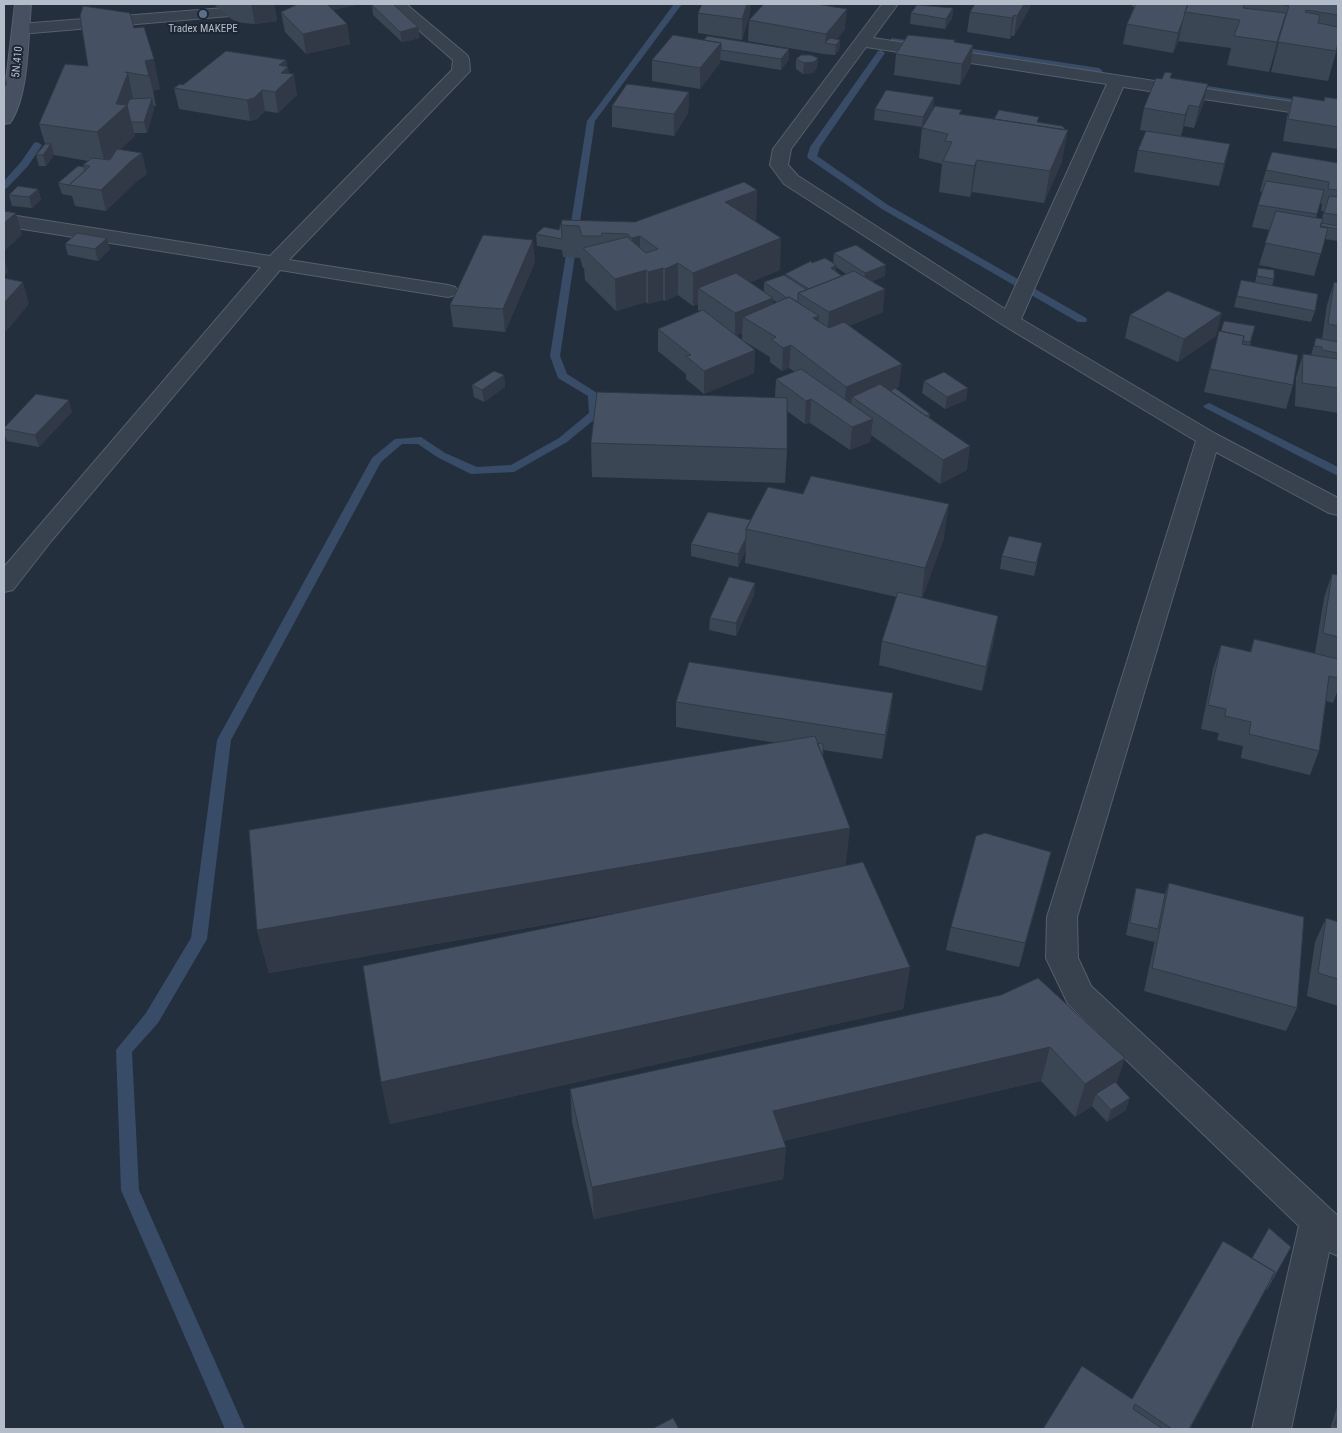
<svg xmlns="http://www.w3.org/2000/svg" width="1342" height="1433" viewBox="0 0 1342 1433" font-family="'Roboto Condensed',sans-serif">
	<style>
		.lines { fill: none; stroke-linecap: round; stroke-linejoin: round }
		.stream { fill: #394c67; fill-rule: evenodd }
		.lane-casing { stroke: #565f6c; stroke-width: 2 }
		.street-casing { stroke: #565f6c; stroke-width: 2 }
		.secondary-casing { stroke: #565f6c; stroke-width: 2 }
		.lane { fill: #38414e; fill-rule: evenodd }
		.street { fill: #38414e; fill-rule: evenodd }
		.secondary { fill: #465061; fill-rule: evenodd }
		.wall { fill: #3b4654; fill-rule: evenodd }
		.shaded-wall { fill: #303945 }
		.building { fill: #455162; stroke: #303945 }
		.service-dot { fill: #5c6f8a; stroke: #1d2633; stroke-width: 2 }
		.labels { text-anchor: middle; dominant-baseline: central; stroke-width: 4; stroke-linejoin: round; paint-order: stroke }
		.far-poi-label { font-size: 11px; fill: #b4bcc9; stroke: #1d2633 }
		.far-street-label { font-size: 11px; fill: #b4bcc9; stroke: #1d2633 }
	</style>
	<rect width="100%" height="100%" fill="#242f3e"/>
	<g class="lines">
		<path class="stream" d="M 674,4 L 682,4 L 595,121 L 560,356 L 567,374 L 597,393 L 601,414 L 567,442 L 514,472 L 471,474 L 437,457 L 418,444 L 402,444 L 381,462 L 231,740 L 207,939 L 158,1023 L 132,1052 L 139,1190 L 245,1429 L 225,1429 L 121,1190 L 116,1050 L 146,1013 L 191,938 L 217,740 L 372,458 L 395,439 L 421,437 L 445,453 L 477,467 L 511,465 L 559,438 L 589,413 L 588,396 L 558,378 L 550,356 L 587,121 Z
			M 891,38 L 921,42 L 925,44 L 921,46 L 894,42 L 891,42 Z
			M 954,46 L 1099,68 L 1103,71 L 1099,74 L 951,51 L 950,49 Z
			M 881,50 L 885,53 L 820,147 L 817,156 L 888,205 L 1086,318 L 1087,320 L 1086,322 L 1078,322 L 882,209 L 809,159 L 807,157 L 810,147 L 878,51 Z
			M 1188,83 L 1338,106 L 1338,112 L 1185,88 L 1185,84 Z
			M 37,142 L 42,145 L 28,166 L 7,188 L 4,189 L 4,181 L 21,162 L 34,143 Z
			M 1209,403 L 1338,467 L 1338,476 L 1205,408 L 1203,406 Z"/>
		<defs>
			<path id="lane" d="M 224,8 L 230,10 L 232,13 L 230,16 L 20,34 L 14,32 L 12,29 L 14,26 L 20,24 Z"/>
			<path id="street" d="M 389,4 L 406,4 L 467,55 L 469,59 L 470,71 L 289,260 L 448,285 L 455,287 L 458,291 L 455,295 L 448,297 L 280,270 L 52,540 L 13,590 L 4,592 L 4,567 L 261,267 L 4,226 L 4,214 L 270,256 L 452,70 L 453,60 Z
				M 882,4 L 898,4 L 873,38 L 1338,109 L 1338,119 L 1123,87 L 1021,319 L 1216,434 L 1338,498 L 1338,515 L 1329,513 L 1216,452 L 1077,917 L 1078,958 L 1091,986 L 1338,1216 L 1338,1256 L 1329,1252 L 1291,1429 L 1252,1429 L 1299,1226 L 1068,1004 L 1046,958 L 1047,917 L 1196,441 L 1003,325 L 784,184 L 770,165 L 773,149 ZM 866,47 L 1107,84 L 1005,309 L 798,176 L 788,165 L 791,149 Z"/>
			<path id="secondary" d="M 15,4 L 31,4 C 28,37 29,96 10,123 L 4,124 L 4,98 Z"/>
		</defs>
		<use href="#lane" class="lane-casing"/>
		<use href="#street" class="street-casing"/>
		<use href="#secondary" class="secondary-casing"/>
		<use href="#lane" class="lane"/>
		<use href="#street" class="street"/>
		<use href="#secondary" class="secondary"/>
	</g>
	<path class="wall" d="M 214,4 L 274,4 L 277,21 L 255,24 L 242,23 L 231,19 Z
		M 298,4 L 360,4 L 333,10 L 347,24 L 350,44 L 306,54 L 285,32 L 281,12 Z
		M 1133,4 L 1338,4 L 1338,45 L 1328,81 L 1271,72 L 1281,34 L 1269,72 L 1227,65 L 1231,48 L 1178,41 L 1179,40 L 1173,53 L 1123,44 L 1127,24 L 1134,7 L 1132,7 Z
		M 372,5 L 420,38 L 402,42 L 373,15 Z
		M 1030,7 L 1014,36 L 1011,36 L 1010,39 L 967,32 L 970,12 Z
		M 953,8 L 952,18 L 945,29 L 910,24 L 911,13 Z
		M 698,13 L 750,13 L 742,40 L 698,33 Z
		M 749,20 L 845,29 L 837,39 L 840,40 L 839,50 L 835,55 L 824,54 L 748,41 Z
		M 134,28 L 160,89 L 153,91 L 156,106 L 153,106 L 154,109 L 147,133 L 134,133 L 135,136 L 120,149 L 147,174 L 136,182 L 106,211 L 75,206 L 72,196 L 62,194 L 58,183 L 84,167 L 83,165 L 88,161 L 54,155 L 46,166 L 39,166 L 36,155 L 45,144 L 39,124 L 88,66 Z
		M 704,40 L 789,49 L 789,59 L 781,70 L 720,60 L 720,63 L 700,89 L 652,81 L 652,60 Z
		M 955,40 L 955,42 L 973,45 L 971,65 L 960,85 L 894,75 L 896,54 Z
		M 818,58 L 817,68 L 813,73 L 803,74 L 796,69 L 796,59 Z
		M 286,60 L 289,74 L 297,95 L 278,113 L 265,111 L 257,119 L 250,121 L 179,109 L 174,88 L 183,85 Z
		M 1171,78 L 1208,84 L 1203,105 L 1194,128 L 1184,126 L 1181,136 L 1230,144 L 1219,186 L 1134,172 L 1138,150 L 1172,135 L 1140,130 L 1144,108 L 1162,79 Z
		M 689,92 L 688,113 L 674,136 L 612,127 L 612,106 Z
		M 1293,96 L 1324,101 L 1338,99 L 1338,149 L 1283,141 L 1287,117 Z
		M 934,97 L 933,108 L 922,127 L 874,120 L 875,109 Z
		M 961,115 L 994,119 L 1038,122 L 1062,161 L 1044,203 L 972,192 L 970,197 L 939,192 L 942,164 L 919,158 L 922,128 Z
		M 1338,163 L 1338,241 L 1325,239 L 1314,276 L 1259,265 L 1270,230 L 1252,227 L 1258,205 L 1262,192 L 1260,191 L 1266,170 ZM 1320,203 L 1322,204 L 1321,211 L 1324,211 L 1322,219 L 1316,218 Z
		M 38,189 L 41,200 L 32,208 L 12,206 L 9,195 Z
		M 757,190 L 756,221 L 780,270 L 750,282 L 764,292 L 764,282 L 785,276 L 785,274 L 812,263 L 833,263 L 834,253 L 885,276 L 872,281 L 883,312 L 849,326 L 899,387 L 895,388 L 930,414 L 929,418 L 967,470 L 940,484 L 871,435 L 870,442 L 850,450 L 810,423 L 805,424 L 787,411 L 787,449 L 785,483 L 592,477 L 591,443 L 775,397 L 776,379 L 795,372 L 789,368 L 782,371 L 770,362 L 770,357 L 742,340 L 742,333 L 736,336 L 755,350 L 754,373 L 704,394 L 686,379 L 686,374 L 658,351 L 658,329 L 700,311 L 698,310 L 698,304 L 693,306 L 678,295 L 665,301 L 663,300 L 648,304 L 646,302 L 616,311 L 585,280 L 584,268 L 583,268 L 580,258 L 563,257 L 562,250 L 537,246 L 536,234 L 559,230 L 561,224 L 635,222 ZM 836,267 L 846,274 L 842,276 L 836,272 ZM 773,300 L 777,302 L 773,304 Z
		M 65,244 L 110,249 L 98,261 L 68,255 Z
		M 535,262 L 505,332 L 453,327 L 450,305 Z
		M 1258,268 L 1274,279 L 1272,286 L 1315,311 L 1311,322 L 1234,307 L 1241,280 L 1255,283 Z
		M 1334,282 L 1338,283 L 1338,413 L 1295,406 L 1296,377 L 1303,354 L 1311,355 L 1316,338 L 1322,339 L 1327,305 Z
		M 1130,315 L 1216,336 L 1178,362 L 1125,338 Z
		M 1255,326 L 1250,345 L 1293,385 L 1286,409 L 1204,392 L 1219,331 L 1221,331 Z
		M 504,375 L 505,387 L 484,402 L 474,397 L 472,385 Z
		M 924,381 L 966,400 L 945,409 L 922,393 Z
		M 72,412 L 39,447 L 7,441 L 4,433 L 4,428 Z
		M 751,520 L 944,538 L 922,598 L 994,640 L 982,691 L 879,665 L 882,641 L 897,597 L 745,563 L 746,550 L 738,567 L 691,556 L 691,544 Z
		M 1039,555 L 1034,576 L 1000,569 L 1002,556 Z
		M 1332,574 L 1338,575 L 1338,690 L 1333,703 L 1326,701 L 1319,751 L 1310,775 L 1241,758 L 1243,746 L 1217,740 L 1219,733 L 1201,729 L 1213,669 L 1221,645 L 1250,652 L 1254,639 L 1315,653 L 1324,598 Z
		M 755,583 L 754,595 L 736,636 L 709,630 L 710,618 Z
		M 893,693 L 890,717 L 882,759 L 823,750 L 823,758 L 845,865 L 910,967 L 903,1009 L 390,1124 L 381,1082 L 642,908 L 269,973 L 257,930 L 777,743 L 676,727 L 676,702 Z
		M 1045,875 L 1019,967 L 946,950 L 951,927 Z
		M 1169,883 L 1297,1008 L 1286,1031 L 1144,991 L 1155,940 L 1154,942 L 1126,935 L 1133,900 L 1136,888 L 1165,894 Z
		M 1326,918 L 1338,922 L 1338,1006 L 1307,996 L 1315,942 Z
		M 1001,995 L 1117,1084 L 1126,1110 L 1107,1122 L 1092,1106 L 1075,1117 L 1041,1081 L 783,1141 L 786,1147 L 783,1179 L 594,1219 L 572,1122 L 570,1089 Z
		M 1291,1247 L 1267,1290 L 1266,1289 L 1190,1429 L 1043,1429 L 1132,1399 L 1252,1258 Z
		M 1338,1404 L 1338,1429 L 1330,1429 Z"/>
	<path class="shaded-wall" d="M 251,4 L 274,4 L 277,21 L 255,24 Z
		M 320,4 L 360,4 L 321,12 Z
		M 747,4 L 751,4 L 750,13 L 742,40 L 742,19 Z
		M 1024,4 L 1030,4 L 1030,7 L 1014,36 L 1017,16 Z
		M 953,8 L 952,18 L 945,29 L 946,19 Z
		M 847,9 L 845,29 L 832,44 L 825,43 L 824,54 L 826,34 Z
		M 1286,13 L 1278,43 L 1269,72 L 1277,42 Z
		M 1014,15 L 1011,36 L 1010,39 L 1012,18 Z
		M 1183,20 L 1179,40 L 1173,53 L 1178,33 Z
		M 347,24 L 350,44 L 306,54 L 303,34 Z
		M 418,27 L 420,38 L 402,42 L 400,32 Z
		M 840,40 L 839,50 L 835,55 L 836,45 Z
		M 721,43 L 720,63 L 700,89 L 700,68 Z
		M 973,45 L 971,65 L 960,85 L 962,64 Z
		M 789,49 L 789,59 L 781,70 L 781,59 Z
		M 818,58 L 817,68 L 813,73 L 803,74 L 804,63 Z
		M 154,59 L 160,89 L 153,91 L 145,61 Z
		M 286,60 L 290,78 L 294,74 L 297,95 L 278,113 L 275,92 L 279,65 Z
		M 128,73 L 134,103 L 130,116 L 135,136 L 105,163 L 97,132 L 116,104 Z
		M 4,74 L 7,84 L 4,88 Z
		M 1208,84 L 1203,105 L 1194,128 L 1199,107 Z
		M 262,90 L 265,111 L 257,119 L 250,121 L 247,100 Z
		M 689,92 L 688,113 L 674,136 L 674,114 Z
		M 934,97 L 933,108 L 922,127 L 923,117 Z
		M 152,98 L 154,109 L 147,133 L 144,122 Z
		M 1189,105 L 1184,126 L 1181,136 L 1185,115 Z
		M 1068,130 L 1062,161 L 1044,203 L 1050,171 Z
		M 51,144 L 54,155 L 46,166 L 43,155 Z
		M 1230,144 L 1225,166 L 1219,186 L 1224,164 Z
		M 142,153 L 147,174 L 136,182 L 106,211 L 101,190 L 131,161 Z
		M 977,160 L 972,192 L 970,197 L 974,166 Z
		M 38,189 L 41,200 L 32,208 L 29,197 Z
		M 757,190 L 756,222 L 725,202 Z
		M 16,213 L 22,235 L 4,251 L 4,223 Z
		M 640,236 L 640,268 L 633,271 L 632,238 Z
		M 107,238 L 110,249 L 98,261 L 95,249 Z
		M 781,238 L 780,270 L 713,298 L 698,288 L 698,304 L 693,306 L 693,273 Z
		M 533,240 L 535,262 L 505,332 L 503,309 Z
		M 5,260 L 8,272 L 4,276 L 4,261 Z
		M 678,263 L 678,295 L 665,301 L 665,269 Z
		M 836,265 L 835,277 L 831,268 Z
		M 886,265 L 885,276 L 864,285 L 865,273 Z
		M 663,268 L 663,300 L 648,304 L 648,272 Z
		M 646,270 L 646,302 L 616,311 L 615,279 Z
		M 23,282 L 29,304 L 11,326 L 4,333 L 4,303 Z
		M 885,289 L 883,312 L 827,335 L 829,312 Z
		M 773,298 L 772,321 L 743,317 L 742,333 L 735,336 L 735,313 Z
		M 1222,313 L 1216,336 L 1178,362 L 1184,339 Z
		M 819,316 L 817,339 L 813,318 Z
		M 791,345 L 789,368 L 782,371 L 783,348 Z
		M 755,350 L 754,373 L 704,394 L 704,371 Z
		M 902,364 L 899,387 L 861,403 L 852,397 L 851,407 L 844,410 L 846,387 Z
		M 504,375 L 505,387 L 484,402 L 482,390 Z
		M 968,388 L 966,400 L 945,409 L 947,397 Z
		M 811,399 L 810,423 L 805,424 L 806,401 Z
		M 69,400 L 72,412 L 39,447 L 35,435 Z
		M 873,419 L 870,442 L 850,450 L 852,427 Z
		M 970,446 L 967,470 L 940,484 L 943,460 Z
		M 949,504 L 944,538 L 921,602 L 925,568 Z
		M 746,538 L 746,550 L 738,567 L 738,554 Z
		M 755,583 L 754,595 L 736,636 L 736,623 Z
		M 998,616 L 994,640 L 982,691 L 986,667 Z
		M 893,693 L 890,717 L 882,759 L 885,735 Z
		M 850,828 L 845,872 L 269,973 L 257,930 Z
		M 1051,852 L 1045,875 L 1019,967 L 1025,943 Z
		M 910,967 L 903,1009 L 390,1124 L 381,1082 Z
		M 1050,1047 L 1041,1081 L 771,1144 L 773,1111 Z
		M 1125,1058 L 1114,1092 L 1096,1094 L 1092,1106 L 1075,1117 L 1085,1084 Z
		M 1130,1098 L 1126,1110 L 1107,1122 L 1111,1110 Z
		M 786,1147 L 783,1179 L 594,1219 L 592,1187 Z"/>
	<path class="building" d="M 298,4 L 327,4 L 347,24 L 303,34 L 281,12 Z
		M 378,4 L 393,4 L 418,27 L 400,32 L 372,5 Z
		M 702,4 L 747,4 L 742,19 L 698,13 Z
		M 764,4 L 816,4 L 847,9 L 826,34 L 749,20 Z
		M 975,4 L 1024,4 L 1017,16 L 1014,15 L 1012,18 L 970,12 Z
		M 1136,4 L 1188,4 L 1185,12 L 1183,20 L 1178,33 L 1127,24 Z
		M 1188,4 L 1244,4 L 1243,8 L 1286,13 L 1277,42 L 1234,36 L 1240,20 L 1185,12 Z
		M 1279,4 L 1338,4 L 1338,15 L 1306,10 L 1305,12 L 1320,15 L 1318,23 L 1338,27 L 1338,43 L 1336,51 L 1278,42 L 1289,6 Z
		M 917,5 L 953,8 L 946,19 L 911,13 Z
		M 83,6 L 130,13 L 134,28 L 144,27 L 154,59 L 145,61 L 149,76 L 125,72 L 128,73 L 116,104 L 127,105 L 97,132 L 39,124 L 65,64 L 88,66 L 80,16 Z
		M 673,35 L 721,43 L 700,68 L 652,60 Z
		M 908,35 L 955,40 L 954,42 L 973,45 L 962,64 L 896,54 Z
		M 707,36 L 789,49 L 781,59 L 721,50 L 721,43 L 704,40 Z
		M 830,38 L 840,40 L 836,45 L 825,43 Z
		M 226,51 L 286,60 L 279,65 L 288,67 L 281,73 L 294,74 L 275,92 L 262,90 L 254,98 L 247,100 L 174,88 L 180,84 L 183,85 Z
		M 801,55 L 811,55 L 818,58 L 814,62 L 804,63 L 796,59 Z
		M 1165,72 L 1172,73 L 1170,78 L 1208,84 L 1199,107 L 1189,105 L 1185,115 L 1144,108 L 1156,78 L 1162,79 Z
		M 627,84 L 689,92 L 674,114 L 612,106 Z
		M 886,90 L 934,97 L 923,117 L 875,109 Z
		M 1293,96 L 1324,101 L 1325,97 L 1338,99 L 1338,127 L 1288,119 Z
		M 152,98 L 144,122 L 131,122 L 127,105 L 130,99 Z
		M 935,106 L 962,110 L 959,114 L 1068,130 L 1050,171 L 977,160 L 974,166 L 943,161 L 952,142 L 945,141 L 948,134 L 922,128 Z
		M 999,110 L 1039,117 L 1037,122 L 1062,126 L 1065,129 L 1065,130 L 994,119 Z
		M 1146,131 L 1230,144 L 1224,164 L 1138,150 Z
		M 45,144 L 51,144 L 43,155 L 36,155 Z
		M 117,149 L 142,153 L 131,161 L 101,190 L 69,185 L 90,166 L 83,165 L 92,158 L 110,160 Z
		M 1272,152 L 1338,163 L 1338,190 L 1328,189 L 1329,182 L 1266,170 Z
		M 78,166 L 84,167 L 85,171 L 69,185 L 58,183 Z
		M 1266,181 L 1324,190 L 1317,214 L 1258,205 Z
		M 744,182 L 757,190 L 725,202 L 781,238 L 693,273 L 678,263 L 665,269 L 663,268 L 648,272 L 646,270 L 615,279 L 583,248 L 627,237 L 646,253 L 658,249 L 640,236 L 632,238 L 627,234 L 602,233 L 601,236 L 582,236 L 579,226 L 561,225 L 562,220 L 635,222 Z
		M 18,186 L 38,189 L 29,197 L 9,195 Z
		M 1329,196 L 1338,197 L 1338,215 L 1324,213 Z
		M 4,211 L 16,213 L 4,223 Z
		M 1276,211 L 1323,219 L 1320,227 L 1328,228 L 1321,254 L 1265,243 Z
		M 1321,223 L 1338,226 L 1338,229 L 1321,226 Z
		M 561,224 L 562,239 L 536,234 L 544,227 L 559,230 Z
		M 77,233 L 107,238 L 95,249 L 65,244 Z
		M 483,235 L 533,240 L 503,309 L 450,305 Z
		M 856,245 L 886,265 L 865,273 L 834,253 Z
		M 825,258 L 836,265 L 831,268 L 842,276 L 809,289 L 785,274 L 811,261 L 812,263 Z
		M 1258,268 L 1274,270 L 1274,279 L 1257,276 Z
		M 854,271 L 885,289 L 829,312 L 798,293 Z
		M 736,273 L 773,298 L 735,313 L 698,288 Z
		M 784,275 L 807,290 L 798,293 L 798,302 L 789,297 L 787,298 L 764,282 Z
		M 4,278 L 23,282 L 4,303 Z
		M 1241,280 L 1318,294 L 1315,311 L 1237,296 Z
		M 1334,282 L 1338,283 L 1338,326 L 1328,324 Z
		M 1168,291 L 1222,313 L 1184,339 L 1130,315 Z
		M 789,297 L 819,316 L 813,318 L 829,328 L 844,322 L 902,364 L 846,387 L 791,345 L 783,348 L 771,339 L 776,337 L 743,317 Z
		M 703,310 L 755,350 L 704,371 L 686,356 L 691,355 L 658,329 Z
		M 1224,321 L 1255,326 L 1250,342 L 1243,341 L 1244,336 L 1221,331 Z
		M 1219,331 L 1244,336 L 1242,344 L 1298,355 L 1293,385 L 1210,369 Z
		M 1316,338 L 1338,342 L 1338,353 L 1322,350 L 1322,347 L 1314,346 Z
		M 1303,354 L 1338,359 L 1338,388 L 1302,383 Z
		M 801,369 L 873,419 L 852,427 L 811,399 L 806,401 L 776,379 Z
		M 494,371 L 504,375 L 482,390 L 472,385 Z
		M 944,372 L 968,388 L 947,397 L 924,381 Z
		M 880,384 L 970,446 L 943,460 L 852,397 Z
		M 895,388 L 930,414 L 926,416 L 890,391 Z
		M 597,392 L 787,398 L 787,449 L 591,443 Z
		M 36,394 L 69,400 L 35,435 L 4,429 L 4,428 Z
		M 811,476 L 949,504 L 925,568 L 746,529 L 768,487 L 803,494 Z
		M 708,512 L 751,520 L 746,529 L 746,538 L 738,554 L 691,544 Z
		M 1009,536 L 1042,543 L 1036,563 L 1002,556 Z
		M 1332,574 L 1338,575 L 1338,637 L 1323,633 Z
		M 729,577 L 755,583 L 736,623 L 710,618 Z
		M 898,592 L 998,616 L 986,667 L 882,641 Z
		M 1254,639 L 1338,659 L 1338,678 L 1329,676 L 1319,751 L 1249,734 L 1251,722 L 1225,716 L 1226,709 L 1208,705 L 1221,645 L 1251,652 Z
		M 689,662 L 893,693 L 885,735 L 676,702 Z
		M 815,736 L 850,828 L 257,930 L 249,830 Z
		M 817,743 L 823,744 L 823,755 L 822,755 Z
		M 985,833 L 1051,852 L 1025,943 L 951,927 L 976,836 Z
		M 863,862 L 910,967 L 381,1082 L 363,966 Z
		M 1169,883 L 1304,917 L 1297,1008 L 1152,968 Z
		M 1136,888 L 1165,894 L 1158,929 L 1130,923 Z
		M 1326,918 L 1338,922 L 1338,979 L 1318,973 Z
		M 1038,978 L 1125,1058 L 1085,1084 L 1050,1047 L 773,1111 L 786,1147 L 592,1187 L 570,1089 L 1001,995 Z
		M 1115,1082 L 1130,1098 L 1111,1110 L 1096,1094 Z
		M 1269,1228 L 1291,1247 L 1273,1279 L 1271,1278 L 1275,1272 L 1252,1258 Z
		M 1223,1241 L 1275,1272 L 1189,1429 L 1172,1429 L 1135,1404 L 1133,1409 L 1163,1429 L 1043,1429 L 1082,1366 L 1132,1399 Z
		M 1338,1414 L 1338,1420 L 1334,1426 Z
		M 673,1418 L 679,1429 L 652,1429 Z"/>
	<circle class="service-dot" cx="203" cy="14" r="5"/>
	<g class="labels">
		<g class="far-poi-label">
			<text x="203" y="28">Tradex MAKEPE</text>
		</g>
		<g class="far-street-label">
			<text transform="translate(17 62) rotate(-85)">5N.410</text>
		</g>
	</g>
	<rect width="1342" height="1433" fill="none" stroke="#b4bcc9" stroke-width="10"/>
</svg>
